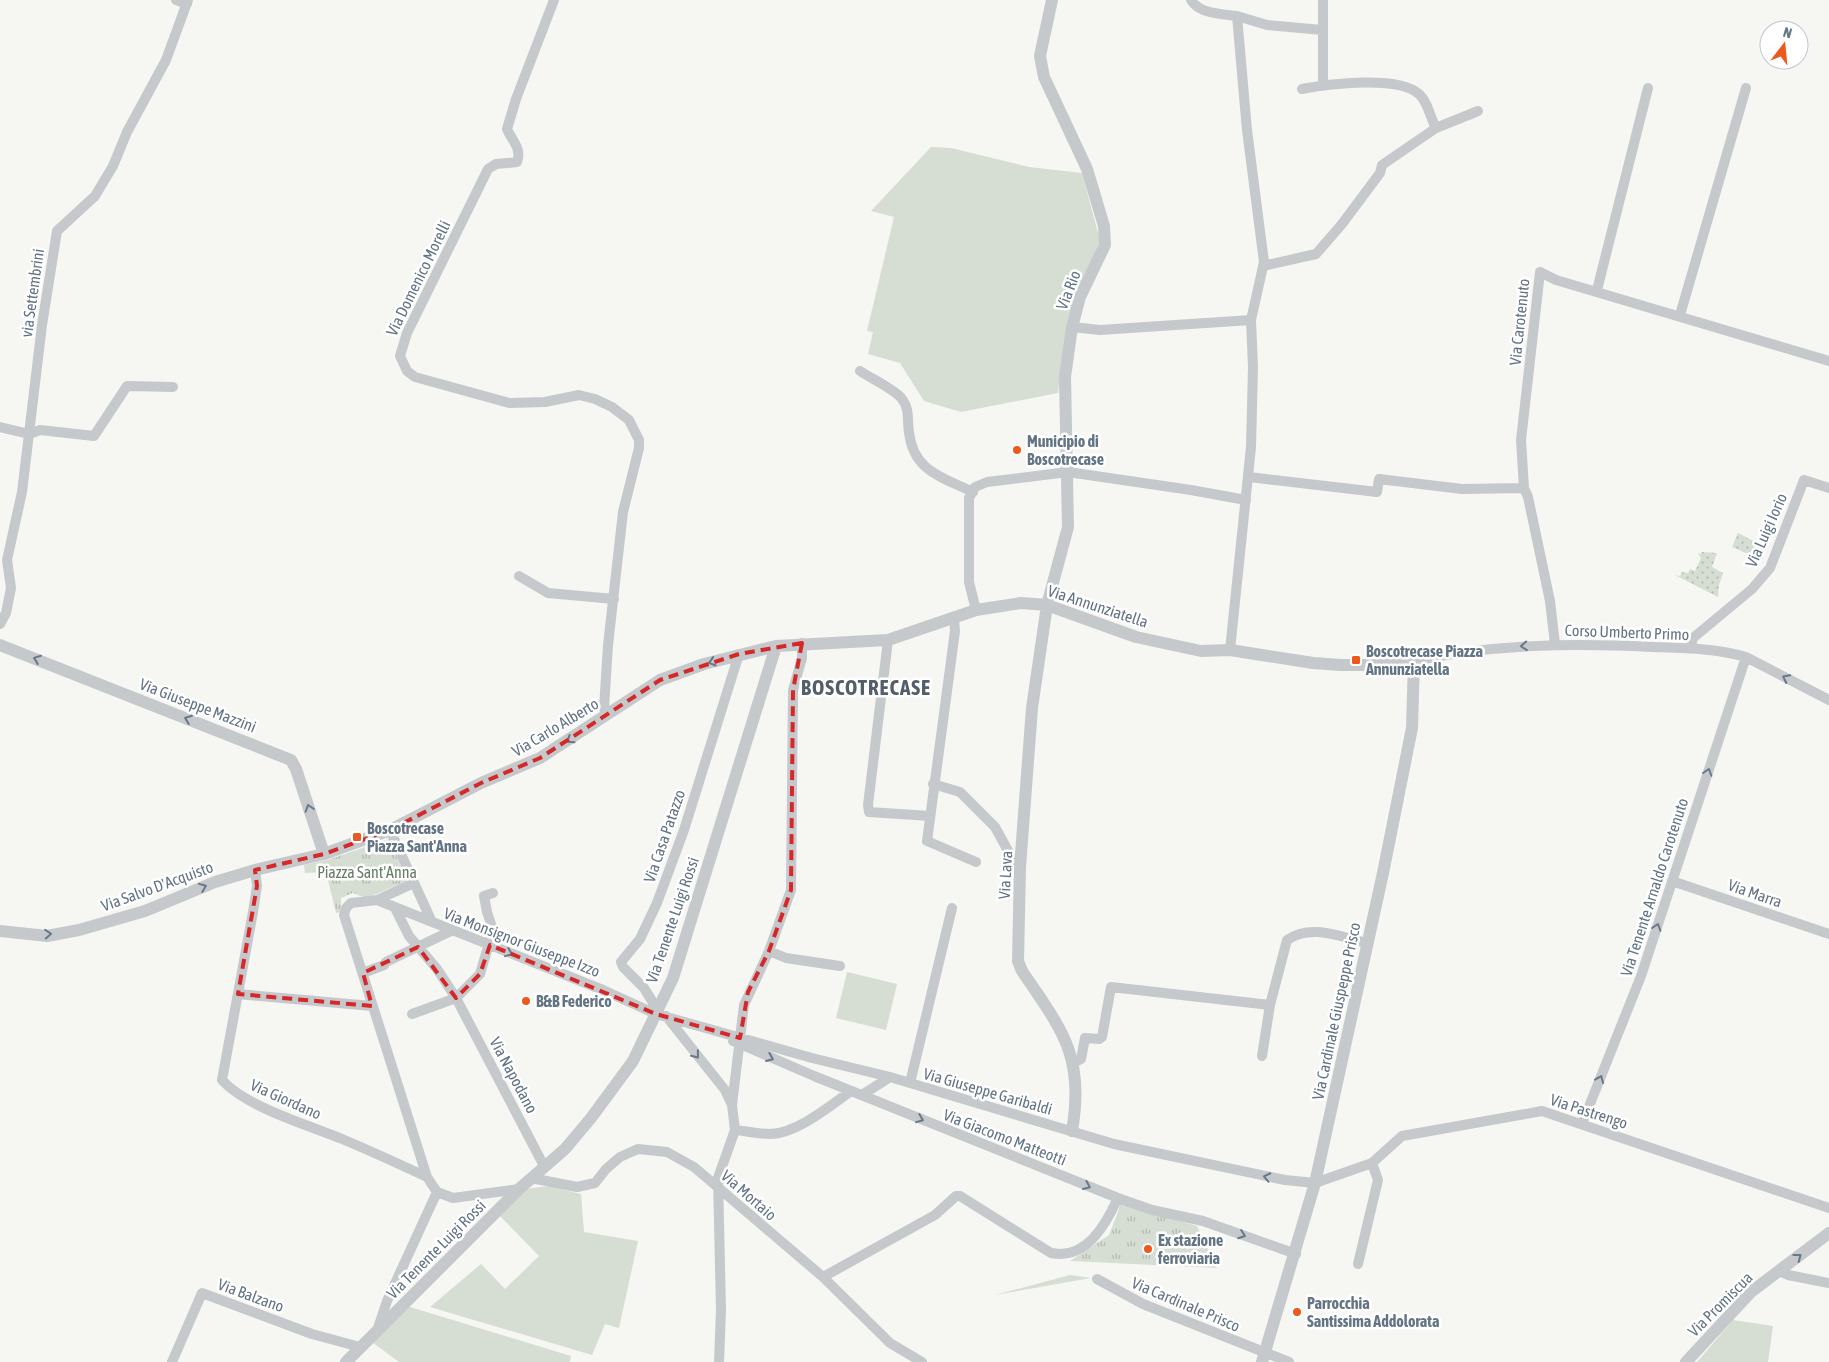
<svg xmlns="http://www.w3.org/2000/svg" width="1829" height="1362" viewBox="0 0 1829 1362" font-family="'Asap Condensed',sans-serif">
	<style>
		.grass { fill: #d6ded3 }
		.park { fill: url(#park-tufts) }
		.garden { fill: url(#garden-dots) }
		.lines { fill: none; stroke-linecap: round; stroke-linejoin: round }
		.minor { stroke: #c5c9cc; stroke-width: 10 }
		.tertiary { stroke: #c5c9cc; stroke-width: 12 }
		.oneway { stroke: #687889 }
		.marked { fill: none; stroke: #d62828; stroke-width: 4; stroke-dasharray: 10 6; stroke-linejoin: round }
		.poi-dot { fill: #eb591d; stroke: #fff; stroke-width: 2 }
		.labels { text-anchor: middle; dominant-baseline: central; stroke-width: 5; stroke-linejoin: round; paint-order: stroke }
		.street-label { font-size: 16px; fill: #637485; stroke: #fff }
		.poi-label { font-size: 16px; font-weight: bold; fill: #637485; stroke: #fff; text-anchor: start }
		.park-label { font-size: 16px; fill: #667c63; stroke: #fff }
		.district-label { font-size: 21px; font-weight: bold; letter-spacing: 1px; fill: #525e69; stroke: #fff }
	</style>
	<defs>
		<pattern id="park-tufts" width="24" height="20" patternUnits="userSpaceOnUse" patternTransform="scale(1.25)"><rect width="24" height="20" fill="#d6ded3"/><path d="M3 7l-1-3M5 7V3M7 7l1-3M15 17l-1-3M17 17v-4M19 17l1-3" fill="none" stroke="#b1b9b1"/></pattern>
		<pattern id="garden-dots" width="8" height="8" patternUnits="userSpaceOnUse" patternTransform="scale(1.25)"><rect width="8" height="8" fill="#d6ded3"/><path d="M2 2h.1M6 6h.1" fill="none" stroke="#b1b9b1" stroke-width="1.8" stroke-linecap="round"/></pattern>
	</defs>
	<rect width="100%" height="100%" fill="#f6f6f2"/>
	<path class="grass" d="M 931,147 L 951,148 L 1029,167 L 1082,173 L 1100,240 L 1095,255 L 1076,290 L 1067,322 L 1058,393 L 961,412 L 924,401 L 900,363 L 868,354 L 873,332 L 867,331 L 894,217 L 871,211 Z
		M 847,972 L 897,984 L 886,1030 L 836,1018 Z
		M 548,1186 L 581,1194 L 584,1232 L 638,1241 L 619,1328 L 605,1324 L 592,1355 L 430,1307 L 481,1264 L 505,1289 L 539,1256 L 500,1216 L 526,1189 Z
		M 1070,1275 L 1091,1278 L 995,1295 Z
		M 407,1306 L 571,1356 L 570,1362 L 399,1362 L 372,1342 Z
		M 1733,1320 L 1773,1326 L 1768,1362 L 1697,1362 Z"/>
	<path class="park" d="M 389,839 L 407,881 L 366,898 L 353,893 L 341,898 L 341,912 L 336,913 L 327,876 L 324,872 L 305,873 L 304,865 L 330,859 Z
		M 1121,1204 L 1197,1226 L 1217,1268 L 1070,1261 L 1109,1235 Z"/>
	<path class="garden" d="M 1738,533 L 1761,545 L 1755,557 L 1732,547 Z
		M 1702,552 L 1717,553 L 1712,567 L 1723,573 L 1719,585 L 1718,597 L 1675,575 L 1680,576 L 1682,572 L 1688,573 L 1690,569 L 1695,571 L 1701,558 L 1698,553 L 1701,554 Z"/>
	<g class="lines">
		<path class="minor" d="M 176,0 L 187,4
			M 554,0 L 516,99 L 507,129 C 512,141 522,148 517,162 L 496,164 L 488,169 L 407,333 L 400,356 L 407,371 L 415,377 L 509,403 L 545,402 L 579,395 L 595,399 L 612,407 L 629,420 L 639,440 L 639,448 L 623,512 L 608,645 L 604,708 L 606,715
			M 1191,0 C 1200,14 1221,14 1237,16 L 1247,130 L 1264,262 L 1251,320 L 1253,367 L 1251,447 L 1230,650
			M 1237,16 L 1267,25 L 1322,30
			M 1323,85 L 1323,0
			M 1302,89 C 1328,84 1398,75 1419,94 C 1428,102 1430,117 1436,128
			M 1263,266 L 1316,254 L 1342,224 L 1380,173 L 1382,165 L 1436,128 L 1478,111
			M 1597,290 L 1648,88
			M 1680,315 L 1746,88
			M 1072,327 L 1100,330 L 1251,320
			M 860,371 C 870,378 896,390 902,399 C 910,409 907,421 909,432 C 913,471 942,477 973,492
			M 0,427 L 29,434 L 40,430 L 94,436 L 127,386 L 173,387
			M 1249,477 L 1377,492 L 1379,479 L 1462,489 L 1524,488
			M 519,576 L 548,593 L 614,599
			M 976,610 L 969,582 L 969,498 L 975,487 L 987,482 L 1068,472 L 1191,490 L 1246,500
			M 954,620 L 955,631 L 927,841 L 976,862
			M 0,624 L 6,613 L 11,588 L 7,560 L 22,492 L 42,325 L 57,231 L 95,196 L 113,166 L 127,132 L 166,60 L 188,0
			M 888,640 L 868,805 L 869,812 L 930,816
			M 1555,644 L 1550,601 L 1528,497 L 1524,488 L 1521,440 L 1540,272 L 1556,280 L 1829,361
			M 1690,649 L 1693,638 L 1752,589 L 1770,568 L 1804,480 L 1829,488
			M 1414,661 C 1494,644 1570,643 1652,647 C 1683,648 1716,648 1746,657 L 1829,700
			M 933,784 L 960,792 L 995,827 L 1012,858 L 1020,867
			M 390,830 L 432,922
			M 255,870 L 257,886 L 253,912 L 222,1080 C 246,1107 308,1125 342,1139 C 371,1151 399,1164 427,1177
			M 1672,881 L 1829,934
			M 414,883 L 377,900 L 351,903 L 346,908 L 344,915 L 427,1177 L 437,1192 L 453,1198 L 519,1189
			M 377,900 L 603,990 L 656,1014 L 812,1058 L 890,1077 L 1114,1144 L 1285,1180 L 1315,1183 L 1372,1163 L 1402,1136 L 1542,1111 L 1829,1208
			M 395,908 L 409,936 L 437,969 L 456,998 L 544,1166
			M 769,951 L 786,958 L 840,966
			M 363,973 L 384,965 L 386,962 L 451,931
			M 238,994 L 372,1006
			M 657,1009 L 644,988 L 623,967 L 621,962 L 640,939 L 657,903 L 684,830 L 739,654
			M 412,1014 L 456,998 L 480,974 L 493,930 L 487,912 L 484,896 L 493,893
			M 666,1016 L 725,1090 L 732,1105 L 735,1130 L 718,1178 L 721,1310 L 719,1362
			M 733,1041 L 814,1076 L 1118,1198 L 1152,1210 L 1203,1221 L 1296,1254
			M 1262,1056 L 1270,1005 L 1287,940 C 1311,923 1341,937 1367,943
			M 1073,1063 L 1081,1059 L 1085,1038 L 1099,1039 L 1102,1037 L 1111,987 L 1270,1005
			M 910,1083 L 952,908
			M 862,1095 L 890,1077
			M 732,1105 L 744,1005 L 769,951 L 791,890 L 793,690 L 802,658 L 802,643
			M 1582,1124 L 1641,976 L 1746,657
			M 735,1130 C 746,1131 758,1134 770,1134 C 796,1134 830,1106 851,1091
			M 531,1178 L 577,1187 L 595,1183 L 606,1169 L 620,1157 L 638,1149 L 667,1152 L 694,1167 L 823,1277 L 890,1343 L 922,1362
			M 1358,1264 L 1378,1180 L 1372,1163
			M 1779,1271 L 1788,1275 L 1829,1283
			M 823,1277 L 935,1215 L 956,1196 L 960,1196 L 1051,1253 C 1086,1260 1105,1226 1118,1198
			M 1097,1279 L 1143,1304 L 1289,1362
			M 377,1331 L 387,1301 L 437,1192
			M 172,1362 L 202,1293 L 312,1334 L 360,1347"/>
		<path class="tertiary" d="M 1052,0 L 1040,56 L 1044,77 L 1087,169 L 1104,226 L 1105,245 L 1080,297 L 1072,327 L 1065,377 L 1068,527 L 1047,605 L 1032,708 L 1020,867 L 1018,961 L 1022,971 C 1062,1030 1085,1056 1072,1131
			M 0,645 L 291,760 L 296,769 L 324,854
			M 0,931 L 47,936 L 79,930 L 145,911 L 215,882 L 255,870 L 324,854 L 390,830 L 481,783 L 540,758 L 660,680 L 704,664 L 776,646 L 888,640 L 976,610 L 1021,603 L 1047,605 L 1136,637 L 1201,651 L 1230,650 L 1313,663 L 1341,665 L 1378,665 L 1414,661 L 1412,728 L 1383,873 L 1315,1183 L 1262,1362
			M 346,1362 L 519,1189 L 565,1149 L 591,1118 L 633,1061 L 673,978 L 776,646
			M 1686,1362 L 1751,1292 L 1829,1233"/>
	</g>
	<defs><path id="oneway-chevron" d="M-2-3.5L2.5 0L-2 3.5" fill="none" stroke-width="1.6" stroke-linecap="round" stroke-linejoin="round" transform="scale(1.25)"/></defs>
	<g class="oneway">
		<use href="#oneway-chevron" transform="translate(1524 646) rotate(176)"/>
		<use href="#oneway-chevron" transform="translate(37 659) rotate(-159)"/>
		<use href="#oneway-chevron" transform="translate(712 662) rotate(164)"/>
		<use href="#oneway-chevron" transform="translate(1786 678) rotate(-153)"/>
		<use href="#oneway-chevron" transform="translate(188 719) rotate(-159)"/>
		<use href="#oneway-chevron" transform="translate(570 740) rotate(146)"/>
		<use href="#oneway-chevron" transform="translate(1708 772) rotate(-72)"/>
		<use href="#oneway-chevron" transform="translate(309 808) rotate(-108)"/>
		<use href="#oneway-chevron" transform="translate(203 887) rotate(-22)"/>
		<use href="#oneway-chevron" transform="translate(1657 927) rotate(-72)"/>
		<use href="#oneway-chevron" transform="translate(48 934) rotate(-4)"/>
		<use href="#oneway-chevron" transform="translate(509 953) rotate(22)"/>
		<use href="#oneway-chevron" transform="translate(696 1055) rotate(51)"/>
		<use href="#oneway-chevron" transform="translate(770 1058) rotate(23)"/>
		<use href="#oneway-chevron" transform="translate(1600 1079) rotate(-68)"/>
		<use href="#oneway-chevron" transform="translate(920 1119) rotate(22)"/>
		<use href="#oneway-chevron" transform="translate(1267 1177) rotate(-168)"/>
		<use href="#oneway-chevron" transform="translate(1087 1186) rotate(23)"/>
		<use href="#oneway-chevron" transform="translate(1242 1235) rotate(20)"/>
		<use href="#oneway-chevron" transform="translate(1798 1257) rotate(-37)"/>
	</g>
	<path class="marked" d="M 802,643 L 793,690 L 791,890 L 769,951 L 748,992 L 740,1038 L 656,1014 L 490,945 L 480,974 L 456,998 L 418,947 L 363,973 L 372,1006 L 238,994 L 257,886 L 255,870 L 324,854 L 390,830 L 481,783 L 540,758 L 660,680 L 739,654 Z"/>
	<g class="poi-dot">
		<circle cx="1017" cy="450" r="5"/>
		<rect x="1351" y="655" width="10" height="10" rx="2.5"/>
		<rect x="352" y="832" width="10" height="10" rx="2.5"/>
		<circle cx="526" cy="1001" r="5"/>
		<circle cx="1148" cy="1249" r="5"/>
		<circle cx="1297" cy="1312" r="5"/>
	</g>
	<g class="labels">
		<g class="street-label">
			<text transform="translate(418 278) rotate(-64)">Via Domenico Morelli</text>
			<text transform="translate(1068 290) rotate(-69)">Via Rio</text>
			<text transform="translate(32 293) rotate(-82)">via Settembrini</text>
			<text transform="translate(1519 322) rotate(-84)">Via Carotenuto</text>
			<text transform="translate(1766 530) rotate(-66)">Via Luigi Iorio</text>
			<text transform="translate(1098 606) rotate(18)">Via Annunziatella</text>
			<text transform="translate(1627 632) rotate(2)">Corso Umberto Primo</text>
			<text transform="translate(198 705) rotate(21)">Via Giuseppe Mazzini</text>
			<text transform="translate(555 727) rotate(-31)">Via Carlo Alberto</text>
			<text transform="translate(664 836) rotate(-71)">Via Casa Patazzo</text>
			<text transform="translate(1005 875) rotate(-87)">Via Lava</text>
			<text transform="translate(157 886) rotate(-20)">Via Salvo D'Acquisto</text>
			<text transform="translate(1654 887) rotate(-72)">Via Tenente Arnaldo Carotenuto</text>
			<text transform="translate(1755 893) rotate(19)">Via Marra</text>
			<text transform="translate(672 920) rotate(-71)">Via Tenente Luigi Rossi</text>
			<text transform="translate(522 942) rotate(21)">Via Monsignor Giuseppe Izzo</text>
			<text transform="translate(1336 1011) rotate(-78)">Via Cardinale Giuspeppe Prisco</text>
			<text transform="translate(514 1075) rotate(62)">Via Napodano</text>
			<text transform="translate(988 1091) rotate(16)">Via Giuseppe Garibaldi</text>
			<text transform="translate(286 1099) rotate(24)">Via Giordano</text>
			<text transform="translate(1589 1111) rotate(18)">Via Pastrengo</text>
			<text transform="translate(1005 1137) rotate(21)">Via Giacomo Matteotti</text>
			<text transform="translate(749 1195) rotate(41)">Via Mortaio</text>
			<text transform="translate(436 1249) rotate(-45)">Via Tenente Luigi Rossi</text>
			<text transform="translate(251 1295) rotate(20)">Via Balzano</text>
			<text transform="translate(1186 1304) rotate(23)">Via Cardinale Prisco</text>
			<text transform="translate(1720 1304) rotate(-45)">Via Promiscua</text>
		</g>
		<g class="poi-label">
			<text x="1027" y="441">Municipio di<tspan x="1027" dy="18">Boscotrecase</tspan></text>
			<text x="1366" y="651">Boscotrecase Piazza<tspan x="1366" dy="18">Annunziatella</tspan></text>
			<text x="367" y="828">Boscotrecase<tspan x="367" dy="18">Piazza Sant'Anna</tspan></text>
			<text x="536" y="1001">B&amp;B Federico</text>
			<text x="1158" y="1240">Ex stazione<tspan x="1158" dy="18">ferroviaria</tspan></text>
			<text x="1307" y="1303">Parrocchia<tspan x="1307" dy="18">Santissima Addolorata</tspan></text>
		</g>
		<g class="park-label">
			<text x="367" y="872">Piazza Sant'Anna</text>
		</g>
		<g class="district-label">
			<text x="866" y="687">BOSCOTRECASE</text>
		</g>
	</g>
	<g transform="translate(1784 45) rotate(16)"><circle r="24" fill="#ffffff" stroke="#c1c7ce"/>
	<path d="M0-4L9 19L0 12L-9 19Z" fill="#eb591d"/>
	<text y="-8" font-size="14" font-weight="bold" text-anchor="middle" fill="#637485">N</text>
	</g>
</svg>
